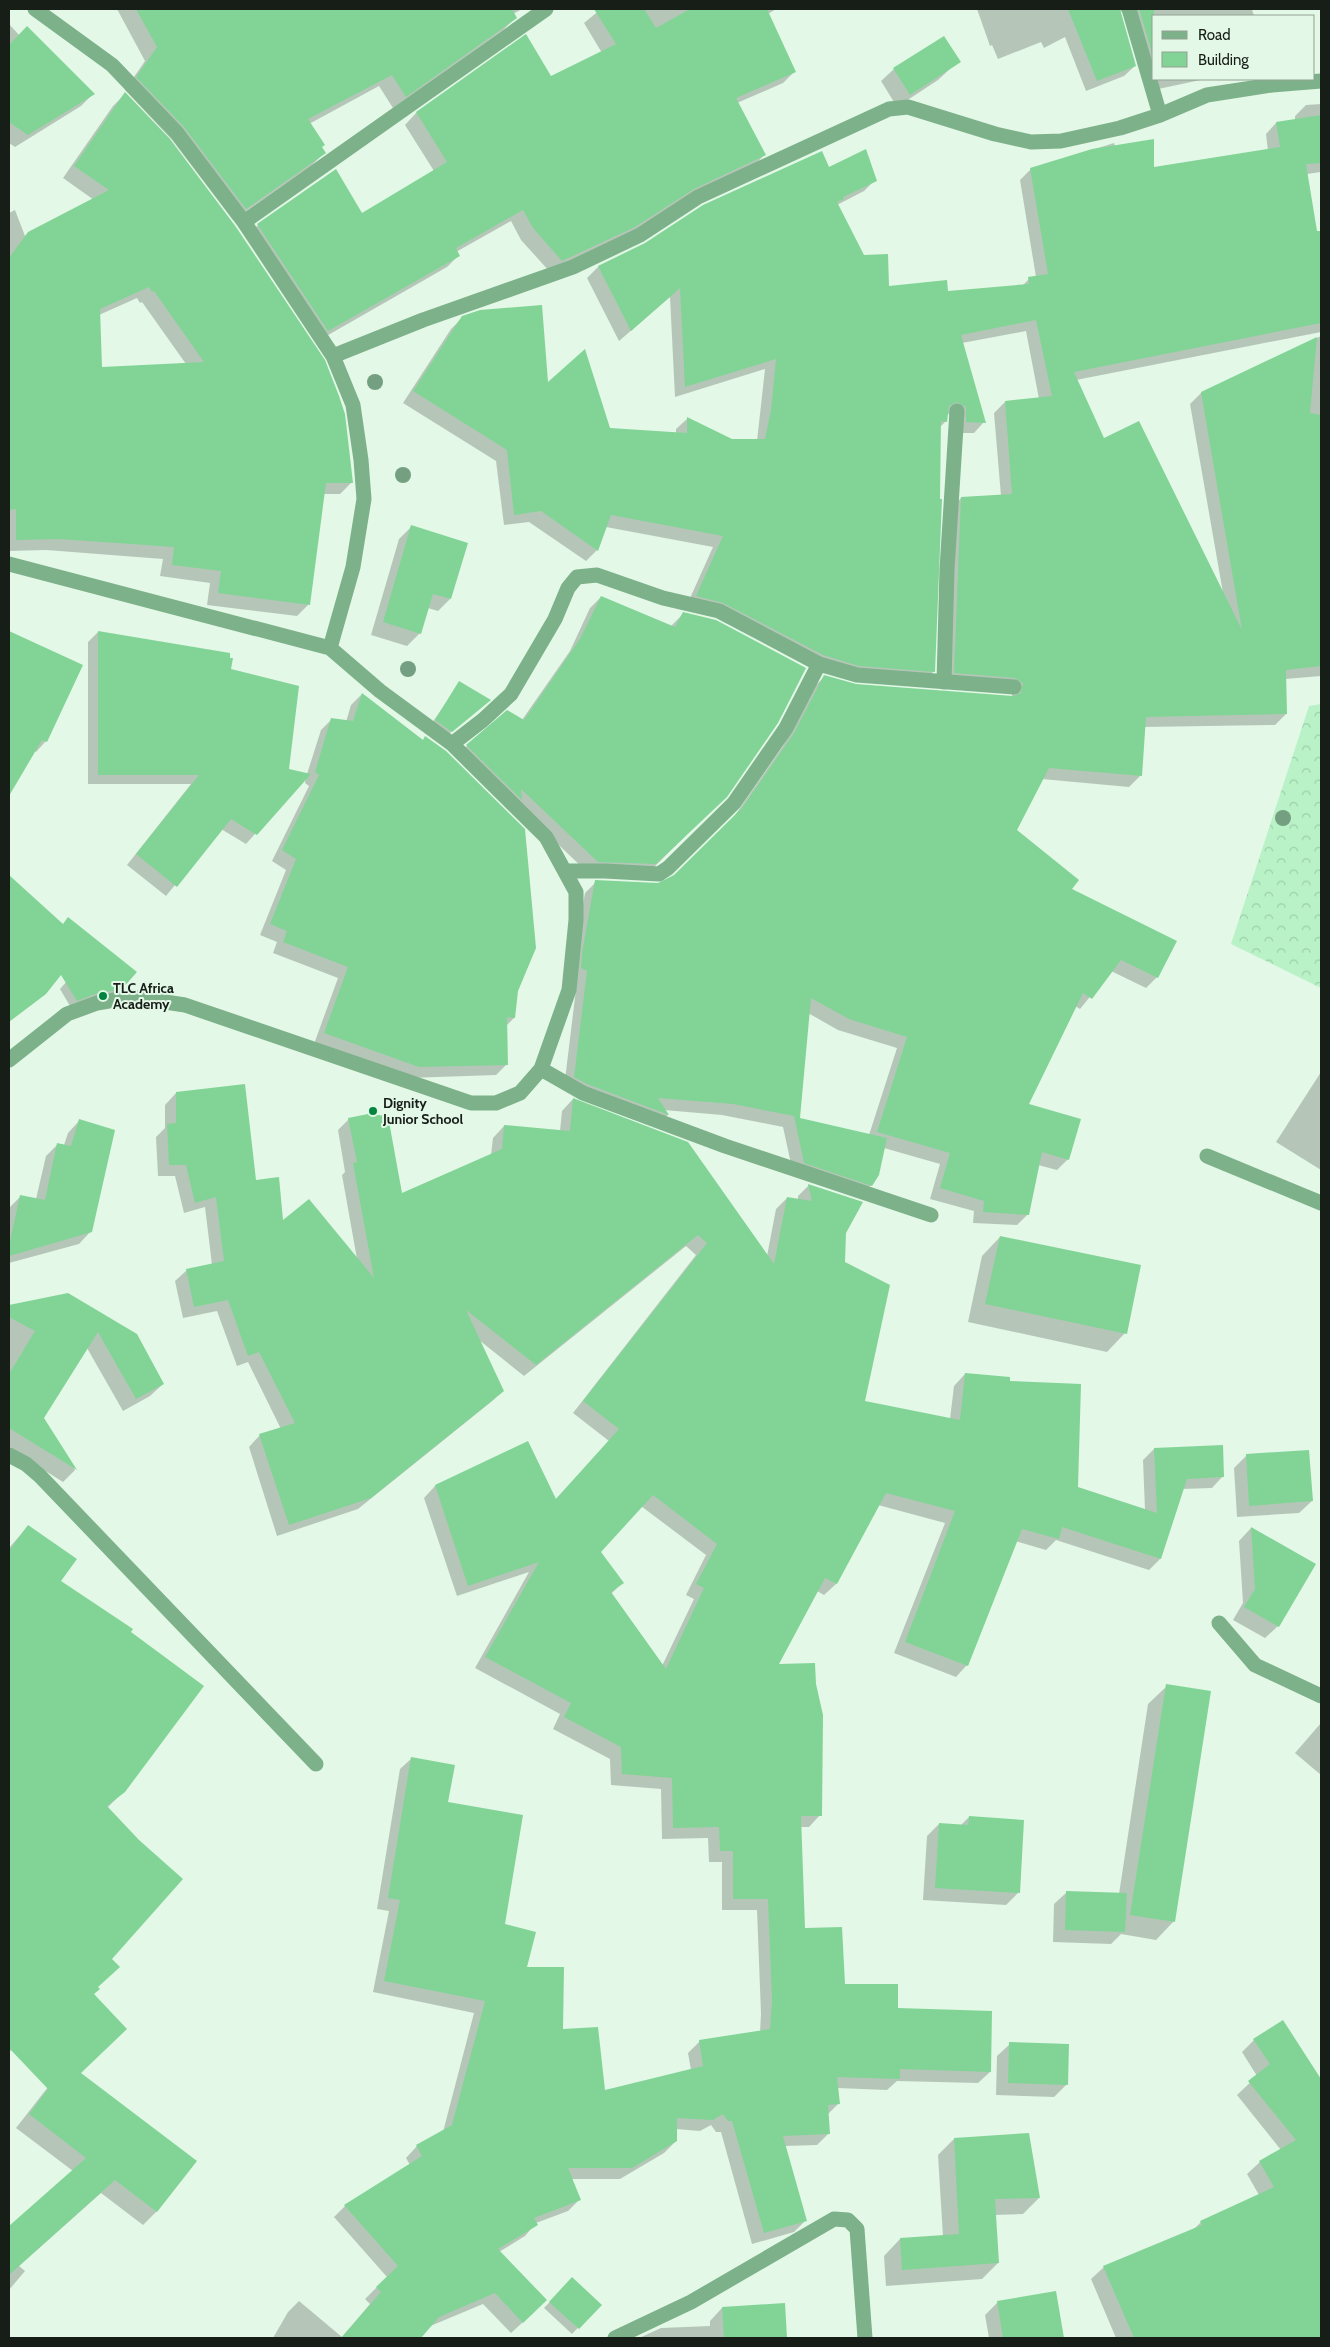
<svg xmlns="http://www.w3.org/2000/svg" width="1330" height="2347" viewBox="0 0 1330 2347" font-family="Cabin,sans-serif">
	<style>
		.forest { fill: url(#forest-crowns) }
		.shadow { fill: #0003; fill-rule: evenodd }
		.building { fill: #81d496; fill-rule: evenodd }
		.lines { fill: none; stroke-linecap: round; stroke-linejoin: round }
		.minor { stroke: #7cb189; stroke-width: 15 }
		.tree { fill: #749f81 }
		.poi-dot { fill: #038540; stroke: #e3f8e7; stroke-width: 2 }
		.labels { text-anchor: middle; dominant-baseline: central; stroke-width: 4; stroke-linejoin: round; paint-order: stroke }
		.poi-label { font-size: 14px; font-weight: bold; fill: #171e18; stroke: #e3f8e7; text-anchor: start }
	</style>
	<defs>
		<pattern id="forest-crowns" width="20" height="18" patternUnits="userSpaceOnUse" patternTransform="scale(1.25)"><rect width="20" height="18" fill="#b9f2c6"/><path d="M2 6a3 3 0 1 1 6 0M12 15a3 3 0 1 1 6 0" fill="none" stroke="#9ecfa9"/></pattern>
	</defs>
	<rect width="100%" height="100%" fill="#e3f8e7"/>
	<path class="forest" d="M 1321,704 L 1321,988 L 1231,944 L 1309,706 Z"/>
	<path class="shadow" d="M 117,9 L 522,9 L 513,14 L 515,18 L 503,30 L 393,108 L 379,86 L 309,124 L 324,153 L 312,165 L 233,220 L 172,140 L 125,90 L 145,61 Z
		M 601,9 L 776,9 L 768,14 L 794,72 L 783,83 L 737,103 L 764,155 L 753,167 L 622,238 L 550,272 L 521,240 L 511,221 L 456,252 L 459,255 L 447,267 L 316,342 L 246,237 L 258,225 L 335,171 L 362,214 L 434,171 L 405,125 L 416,113 L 526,36 L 550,78 L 602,53 L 584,23 Z
		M 977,9 L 1118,9 L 1135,66 L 1124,76 L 1086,91 L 1065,37 L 1044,48 L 1041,42 L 998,59 L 992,45 L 990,46 Z
		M 1118,9 L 1252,9 L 1254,16 L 1154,16 L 1154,79 L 1205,79 L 1149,91 L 1128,17 Z
		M 9,24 L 20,36 L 93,94 L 81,106 L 15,147 L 9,143 Z
		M 951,68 L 938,80 L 897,107 L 881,81 L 894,69 Z
		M 125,94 L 352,482 L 340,494 L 323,494 L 309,604 L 297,616 L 207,605 L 210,583 L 160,576 L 163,559 L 46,550 L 9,551 L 9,213 L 15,210 L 25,236 L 94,200 L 63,178 L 113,106 ZM 137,298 L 140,303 L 142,302 L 186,364 L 100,369 L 99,315 Z
		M 1321,104 L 1321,172 L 1307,174 L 1316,232 L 1321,232 L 1321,332 L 1076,380 L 1103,439 L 1223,593 L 1190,404 L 1201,393 L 1321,336 L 1321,676 L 1285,679 L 1286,714 L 1275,725 L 1144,727 L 1140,776 L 1129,787 L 1042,779 L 1016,831 L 1157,977 L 1146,988 L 1111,971 L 1080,1009 L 1075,1006 L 1027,1105 L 1068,1159 L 1057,1170 L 1038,1165 L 1028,1214 L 1017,1225 L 973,1223 L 974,1211 L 930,1199 L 940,1164 L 884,1148 L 871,1185 L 860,1196 L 793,1173 L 783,1127 L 722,1115 L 664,1110 L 668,1115 L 657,1125 L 564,1088 L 577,981 L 572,965 L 585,893 L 596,882 L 659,885 L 675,876 L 731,821 L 783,746 L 813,688 L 824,677 L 856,686 L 1012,697 L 1012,694 L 943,684 L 950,510 L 961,498 L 1001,496 L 994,413 L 1005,402 L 1039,399 L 1026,331 L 962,343 L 984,422 L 974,433 L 955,433 L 955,418 L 947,413 L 946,421 L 940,427 L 934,671 L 923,682 L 811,666 L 712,613 L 686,607 L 713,547 L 606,527 L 597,550 L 586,561 L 529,522 L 504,525 L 496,461 L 403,403 L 451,329 L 463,317 L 547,385 L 609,429 L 676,433 L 676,429 L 687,419 L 732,440 L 757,441 L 765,369 L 675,397 L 670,297 L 619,341 L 587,278 L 598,267 L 829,169 L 875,180 L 864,191 L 837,205 L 863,257 L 888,288 L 947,292 L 1022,286 L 1029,279 L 1036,277 L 1020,180 L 1031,169 L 1114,143 L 1125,178 L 1268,151 L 1266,134 L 1276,123 L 1295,120 L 1295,116 L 1306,105 ZM 808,1013 L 838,1030 L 897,1048 L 869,1135 L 798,1119 Z
		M 412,526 L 450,599 L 438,611 L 428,608 L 420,633 L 407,646 L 371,635 L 399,539 Z
		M 601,597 L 671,626 L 683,614 L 726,796 L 650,871 L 587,872 L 516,804 L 457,756 L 467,746 L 522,720 L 570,651 L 590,608 Z
		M 9,632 L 81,665 L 46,741 L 36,752 L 34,751 L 9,793 Z
		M 98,632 L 230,670 L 287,770 L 307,774 L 321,730 L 332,719 L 346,722 L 351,705 L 362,694 L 422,741 L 425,738 L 517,990 L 514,1018 L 506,1026 L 507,1064 L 496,1075 L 408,1078 L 314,1044 L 338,978 L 273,953 L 277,942 L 260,935 L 286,870 L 272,861 L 309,786 L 305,783 L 306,777 L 246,844 L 221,829 L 166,896 L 127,865 L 191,784 L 88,784 L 88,642 Z
		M 460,682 L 483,706 L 445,737 L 430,726 Z
		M 9,876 L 77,939 L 9,995 Z
		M 94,950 L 121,988 L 114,995 L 70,1006 L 60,989 Z
		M 1321,1072 L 1321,1170 L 1276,1142 Z
		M 176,1093 L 255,1181 L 282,1222 L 357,1259 L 342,1175 L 345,1172 L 338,1130 L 349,1119 L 401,1194 L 491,1155 L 493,1138 L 504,1126 L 560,1131 L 562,1111 L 573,1099 L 767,1256 L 776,1209 L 787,1198 L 798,1200 L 798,1196 L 809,1185 L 844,1232 L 843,1263 L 864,1402 L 950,1419 L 954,1386 L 965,1374 L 1008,1382 L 1076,1488 L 1145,1510 L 1143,1460 L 1154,1449 L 1223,1476 L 1212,1488 L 1182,1489 L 1160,1559 L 1149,1570 L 1056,1540 L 1046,1550 L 1015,1541 L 967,1665 L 956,1677 L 894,1653 L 945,1523 L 878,1505 L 836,1584 L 824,1595 L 817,1591 L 776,1666 L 820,1815 L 809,1827 L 800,1827 L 804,1930 L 844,1986 L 897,2009 L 990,2072 L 978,2083 L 897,2081 L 887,2090 L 837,2088 L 839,2103 L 828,2114 L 829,2133 L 817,2145 L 784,2146 L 805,2221 L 794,2232 L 752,2244 L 721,2132 L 716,2132 L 711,2125 L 700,2131 L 676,2129 L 676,2141 L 664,2153 L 620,2179 L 571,2179 L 579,2200 L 568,2211 L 536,2223 L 525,2236 L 499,2252 L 534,2312 L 511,2333 L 483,2304 L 428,2327 L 419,2338 L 273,2338 L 288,2312 L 299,2301 L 342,2337 L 370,2304 L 365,2299 L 387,2277 L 334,2217 L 345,2206 L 410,2165 L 406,2158 L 417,2146 L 443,2132 L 474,2013 L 373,1992 L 389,1911 L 377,1909 L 400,1769 L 412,1758 L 447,1803 L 525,1969 L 561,2031 L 604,2092 L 691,2070 L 688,2053 L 700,2041 L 760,2032 L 761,2014 L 757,1910 L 722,1910 L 722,1862 L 709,1862 L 708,1838 L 662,1839 L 661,1789 L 611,1785 L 610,1759 L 553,1729 L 560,1714 L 475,1668 L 529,1572 L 457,1596 L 424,1498 L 435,1486 L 527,1443 L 555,1500 L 609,1441 L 573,1413 L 696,1255 L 686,1246 L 524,1376 L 479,1340 L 503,1391 L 491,1402 L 358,1509 L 277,1536 L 249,1447 L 260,1435 L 281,1429 L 248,1362 L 237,1366 L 217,1311 L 183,1318 L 175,1281 L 187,1270 L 212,1265 L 205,1207 L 184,1213 L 175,1176 L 158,1176 L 156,1137 L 165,1128 L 165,1105 ZM 641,1506 L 706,1555 L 686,1595 L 694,1599 L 662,1666 L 611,1594 L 622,1583 L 600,1551 Z
		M 80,1120 L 91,1231 L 79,1244 L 9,1263 L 9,1208 L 21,1196 L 36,1199 L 46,1156 L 58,1144 L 64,1145 L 68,1133 Z
		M 1000,1237 L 1125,1333 L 1107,1352 L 968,1322 L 982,1256 Z
		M 67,1294 L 163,1384 L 150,1396 L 123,1411 L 87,1348 L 43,1418 L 75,1470 L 63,1482 L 9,1448 L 9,1306 Z
		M 1246,1456 L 1312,1501 L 1299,1513 L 1237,1517 L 1234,1468 Z
		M 28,1526 L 59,1582 L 124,1791 L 107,1808 L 92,1978 L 9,2052 L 9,1548 Z
		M 1251,1528 L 1315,1564 L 1278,1626 L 1265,1638 L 1233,1620 L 1243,1603 L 1239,1541 Z
		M 1167,1686 L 1174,1921 L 1156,1940 L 1121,1934 L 1111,1944 L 1053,1942 L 1054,1904 L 1067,1892 L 1119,1894 L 1148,1704 Z
		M 1321,1723 L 1321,1775 L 1295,1753 Z
		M 969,1817 L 1018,1893 L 1006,1905 L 923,1900 L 927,1836 L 939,1824 L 961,1825 Z
		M 1282,2022 L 1321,2081 L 1321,2301 L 1316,2303 L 1321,2315 L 1321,2338 L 1116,2338 L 1091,2279 L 1104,2267 L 1192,2231 L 1201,2222 L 1259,2195 L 1247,2174 L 1260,2162 L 1281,2150 L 1237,2095 L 1257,2076 L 1242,2052 L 1254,2040 Z
		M 1010,2044 L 1067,2084 L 1054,2097 L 996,2095 L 997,2056 Z
		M 55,2078 L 195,2162 L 156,2212 L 143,2225 L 101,2193 L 19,2266 L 25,2271 L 9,2290 L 9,2228 L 73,2171 L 16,2128 Z
		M 954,2139 L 1039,2198 L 1023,2214 L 994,2215 L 998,2263 L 982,2279 L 886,2286 L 884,2256 L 900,2239 L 943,2237 L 938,2155 Z
		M 572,2279 L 600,2305 L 572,2334 L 544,2308 Z
		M 1055,2292 L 1063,2338 L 989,2338 L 985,2315 L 998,2302 Z
		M 784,2304 L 786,2338 L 639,2338 L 661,2328 L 710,2326 L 710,2321 L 722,2308 Z"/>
	<path class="building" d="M 136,9 L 512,9 L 517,18 L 406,97 L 392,75 L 308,119 L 325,145 L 322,147 L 326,153 L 246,209 L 184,127 L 136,77 L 157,47 Z
		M 594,9 L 644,9 L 656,28 L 690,9 L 767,9 L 796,72 L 736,98 L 766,155 L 694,189 L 635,227 L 562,261 L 533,228 L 523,210 L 456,248 L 460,256 L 328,331 L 257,224 L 336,169 L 362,213 L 447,162 L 416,112 L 526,34 L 551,76 L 616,44 Z
		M 1068,9 L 1120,9 L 1136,66 L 1097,81 Z
		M 1139,9 L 1154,9 L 1154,59 Z
		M 27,26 L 95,94 L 28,135 L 9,122 L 9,45 Z
		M 944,36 L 961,62 L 910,95 L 893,68 Z
		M 125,92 L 170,139 L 236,227 L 325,360 L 339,396 L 345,414 L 353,483 L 326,483 L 310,605 L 218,593 L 221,571 L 172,565 L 174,547 L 59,539 L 16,540 L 16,509 L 9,510 L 9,258 L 28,232 L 109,190 L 74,166 ZM 149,287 L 152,292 L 154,291 L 204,362 L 102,367 L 100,309 Z
		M 1321,115 L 1321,163 L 1306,164 L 1317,231 L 1321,231 L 1321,323 L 1074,372 L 1104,438 L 1139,421 L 1242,630 L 1201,392 L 1317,337 L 1310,413 L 1321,415 L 1321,666 L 1286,670 L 1287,714 L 1146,717 L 1142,776 L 1049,768 L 1017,830 L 1079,880 L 1072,889 L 1177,941 L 1158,978 L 1121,960 L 1092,999 L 1083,993 L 1029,1104 L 1081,1119 L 1069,1160 L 1042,1152 L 1029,1215 L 983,1212 L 984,1201 L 940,1188 L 950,1153 L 877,1132 L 907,1037 L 849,1019 L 811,998 L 800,1118 L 887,1138 L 879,1175 L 872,1186 L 804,1163 L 794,1116 L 733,1104 L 658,1098 L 669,1115 L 587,1084 L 574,1077 L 587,971 L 581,968 L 582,953 L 595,880 L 658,883 L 674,875 L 742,808 L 794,733 L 824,675 L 856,684 L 1013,696 L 1021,693 L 1023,683 L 1015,678 L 954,673 L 961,497 L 1012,494 L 1005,401 L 1052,396 L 1036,320 L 961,335 L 986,423 L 966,422 L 966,407 L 957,402 L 949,406 L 947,422 L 941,421 L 940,499 L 942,499 L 935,672 L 859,666 L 823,655 L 723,603 L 696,596 L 723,536 L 611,515 L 598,551 L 541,511 L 514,515 L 507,450 L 413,391 L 462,316 L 480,310 L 542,305 L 548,382 L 585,349 L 610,428 L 687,433 L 687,417 L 732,439 L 765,439 L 771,410 L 776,359 L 685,387 L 680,288 L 631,331 L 598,266 L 645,243 L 703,205 L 822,151 L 829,167 L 866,149 L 877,181 L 843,197 L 844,199 L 837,202 L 864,255 L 888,254 L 889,286 L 947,280 L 948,291 L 1029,284 L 1028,277 L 1048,274 L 1030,168 L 1092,149 L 1154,139 L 1154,167 L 1280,147 L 1276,122 Z
		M 411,525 L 468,543 L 451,599 L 433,594 L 421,634 L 383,622 Z
		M 601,596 L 675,627 L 683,612 L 716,620 L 806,668 L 778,723 L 727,797 L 656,864 L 598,862 L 521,789 L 522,800 L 466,745 L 507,710 L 524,720 L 580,639 Z
		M 9,631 L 83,665 L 47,742 L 42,740 L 9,796 Z
		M 98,631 L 230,653 L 230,658 L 233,658 L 231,669 L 299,686 L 289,769 L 311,774 L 257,835 L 231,819 L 177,887 L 136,854 L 199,775 L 98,775 Z
		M 459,681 L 491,700 L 452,732 L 435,720 Z
		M 362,693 L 423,740 L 425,736 L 446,751 L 525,829 L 536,948 L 518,991 L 515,1018 L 507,1017 L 508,1065 L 419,1067 L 324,1033 L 348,967 L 283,942 L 287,931 L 270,924 L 296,859 L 282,850 L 319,775 L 315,772 L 331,718 L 353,721 Z
		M 9,875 L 63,924 L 68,917 L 137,972 L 122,989 L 95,994 L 77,1001 L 61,975 L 46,994 L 9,1022 Z
		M 245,1084 L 256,1180 L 279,1177 L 283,1220 L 309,1199 L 374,1278 L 353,1163 L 357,1162 L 348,1118 L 368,1114 L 388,1116 L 402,1193 L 502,1149 L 504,1125 L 570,1131 L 573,1098 L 688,1142 L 774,1264 L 787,1197 L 812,1201 L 808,1184 L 863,1202 L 846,1233 L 845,1262 L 890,1285 L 865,1401 L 960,1420 L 965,1373 L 1010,1377 L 1010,1381 L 1081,1384 L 1078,1487 L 1157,1513 L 1154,1448 L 1223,1445 L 1224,1477 L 1187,1479 L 1161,1559 L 1062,1527 L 1059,1539 L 1022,1529 L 968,1666 L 905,1642 L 955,1511 L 886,1493 L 837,1584 L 825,1578 L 779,1664 L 815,1663 L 816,1684 L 823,1715 L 822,1816 L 801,1816 L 805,1928 L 842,1927 L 845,1984 L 898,1984 L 898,2008 L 992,2011 L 991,2072 L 900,2069 L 900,2079 L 837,2077 L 840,2104 L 828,2105 L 830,2134 L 783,2136 L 807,2221 L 764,2233 L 732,2121 L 728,2121 L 723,2114 L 713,2120 L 677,2118 L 677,2141 L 632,2168 L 568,2168 L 581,2200 L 534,2218 L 538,2225 L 498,2249 L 547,2300 L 523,2323 L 495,2293 L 439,2317 L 421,2338 L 341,2338 L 381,2292 L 376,2287 L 398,2266 L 344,2205 L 422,2156 L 416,2145 L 452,2125 L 485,2001 L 384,1981 L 400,1900 L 388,1898 L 411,1757 L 455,1765 L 448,1802 L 523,1815 L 505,1924 L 536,1932 L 527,1967 L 564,1967 L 563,2029 L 598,2027 L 605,2090 L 703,2066 L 699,2040 L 770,2029 L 772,2001 L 768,1899 L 733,1899 L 733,1851 L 720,1851 L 719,1827 L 673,1828 L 672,1778 L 622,1774 L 621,1747 L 564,1717 L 571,1703 L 485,1657 L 539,1562 L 468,1586 L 435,1485 L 528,1441 L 556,1499 L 619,1429 L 583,1401 L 707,1243 L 698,1235 L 536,1365 L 466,1310 L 504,1391 L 371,1498 L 289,1525 L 259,1434 L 295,1423 L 259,1352 L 248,1356 L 228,1300 L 194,1307 L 186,1269 L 224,1261 L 216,1197 L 195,1203 L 186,1165 L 169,1165 L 167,1124 L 176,1123 L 176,1092 ZM 653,1495 L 717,1544 L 696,1584 L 704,1588 L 666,1669 L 611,1592 L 624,1583 L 601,1552 Z
		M 79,1119 L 115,1130 L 92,1232 L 9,1256 L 9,1246 L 20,1195 L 45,1200 L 57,1143 L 71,1146 Z
		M 1000,1236 L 1141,1265 L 1127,1334 L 985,1304 Z
		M 68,1293 L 137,1334 L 164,1384 L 136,1399 L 98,1332 L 44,1418 L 77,1470 L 9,1428 L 9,1374 L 35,1331 L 9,1317 L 9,1305 Z
		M 1309,1450 L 1313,1501 L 1249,1506 L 1246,1454 Z
		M 28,1525 L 77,1559 L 61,1581 L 133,1629 L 131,1632 L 204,1686 L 125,1792 L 107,1806 L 139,1840 L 183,1879 L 112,1959 L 120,1967 L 98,1987 L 100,1989 L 94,1994 L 127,2029 L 81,2073 L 197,2161 L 157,2212 L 115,2180 L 9,2275 L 9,2226 L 86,2158 L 29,2114 L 48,2089 L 9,2048 L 9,1551 Z
		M 1251,1527 L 1316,1564 L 1279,1627 L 1244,1607 L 1255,1589 Z
		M 1166,1684 L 1211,1691 L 1175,1922 L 1130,1915 Z
		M 969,1816 L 1024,1820 L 1020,1893 L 935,1888 L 939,1823 L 968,1825 Z
		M 1066,1891 L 1127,1893 L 1125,1932 L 1065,1930 Z
		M 1283,2020 L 1321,2079 L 1321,2338 L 1134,2338 L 1103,2266 L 1202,2225 L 1200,2221 L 1274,2187 L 1259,2161 L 1296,2140 L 1248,2081 L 1270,2064 L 1253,2039 Z
		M 1009,2042 L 1069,2044 L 1068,2085 L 1008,2083 Z
		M 1029,2133 L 1040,2198 L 995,2199 L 999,2263 L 902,2270 L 900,2238 L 959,2234 L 954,2138 Z
		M 572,2277 L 602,2305 L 579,2329 L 549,2302 Z
		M 1056,2291 L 1064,2338 L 1003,2338 L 997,2301 Z
		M 785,2303 L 787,2338 L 724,2338 L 722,2307 Z"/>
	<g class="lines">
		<path class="minor" d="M 35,9 L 112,65 L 177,133 L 244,222 L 333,356 L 353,405 L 361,460 L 364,499 L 353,567 L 330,648
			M 1129,9 L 1160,115
			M 244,222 L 546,9
			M 333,356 L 423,320 L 573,267 L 640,235 L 698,197 L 889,109 L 908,107 L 995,134 L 1031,142 L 1061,141 L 1120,128 L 1160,115 L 1207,95 L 1272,85 L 1321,81
			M 9,564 L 330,648 L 380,691 L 452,744 L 546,837 L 576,892 L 576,920 L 569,990 L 541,1069 L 520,1093 L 496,1103 L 471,1103 L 185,1005 L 132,997 L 97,1003 L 67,1014 L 9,1060
			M 944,682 L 947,569 L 957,411
			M 452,744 L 483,720 L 511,694 L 555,619 L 568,588 L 577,577 L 597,575 L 663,598 L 719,611 L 819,664 L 857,675 L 1014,687
			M 566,871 L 605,871 L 659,874 L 668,868 L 734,803 L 786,728 L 819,664
			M 541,1069 L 583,1093 L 725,1146 L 931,1215
			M 1207,1156 L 1321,1203
			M 9,1455 L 26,1464 L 40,1476 L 316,1764
			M 1219,1623 L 1255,1665 L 1321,1696
			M 615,2338 L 691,2302 L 834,2219 L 848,2220 L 857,2229 L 865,2338"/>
	</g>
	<g class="tree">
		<circle cx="375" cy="382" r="8"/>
		<circle cx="403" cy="475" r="8"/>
		<circle cx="408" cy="669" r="8"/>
		<circle cx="1283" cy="818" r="8"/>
	</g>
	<g class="poi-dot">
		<circle cx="103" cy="996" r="5"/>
		<circle cx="373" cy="1111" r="5"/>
	</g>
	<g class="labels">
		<g class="poi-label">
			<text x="113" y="988">TLC Africa<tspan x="113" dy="16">Academy</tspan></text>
			<text x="383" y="1103">Dignity<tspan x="383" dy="16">Junior School</tspan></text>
		</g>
	</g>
	<rect width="1330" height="2347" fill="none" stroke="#171e18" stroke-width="20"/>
	<rect x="1152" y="15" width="162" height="65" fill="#e3f8e7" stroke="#91a194"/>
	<rect x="1162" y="31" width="25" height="8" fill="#7cb189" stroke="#91a194"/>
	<text x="1198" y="40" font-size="15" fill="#171e18">Road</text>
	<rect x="1162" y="52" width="25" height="15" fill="#81d496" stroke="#91a194"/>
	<text x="1198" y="65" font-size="15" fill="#171e18">Building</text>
</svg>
